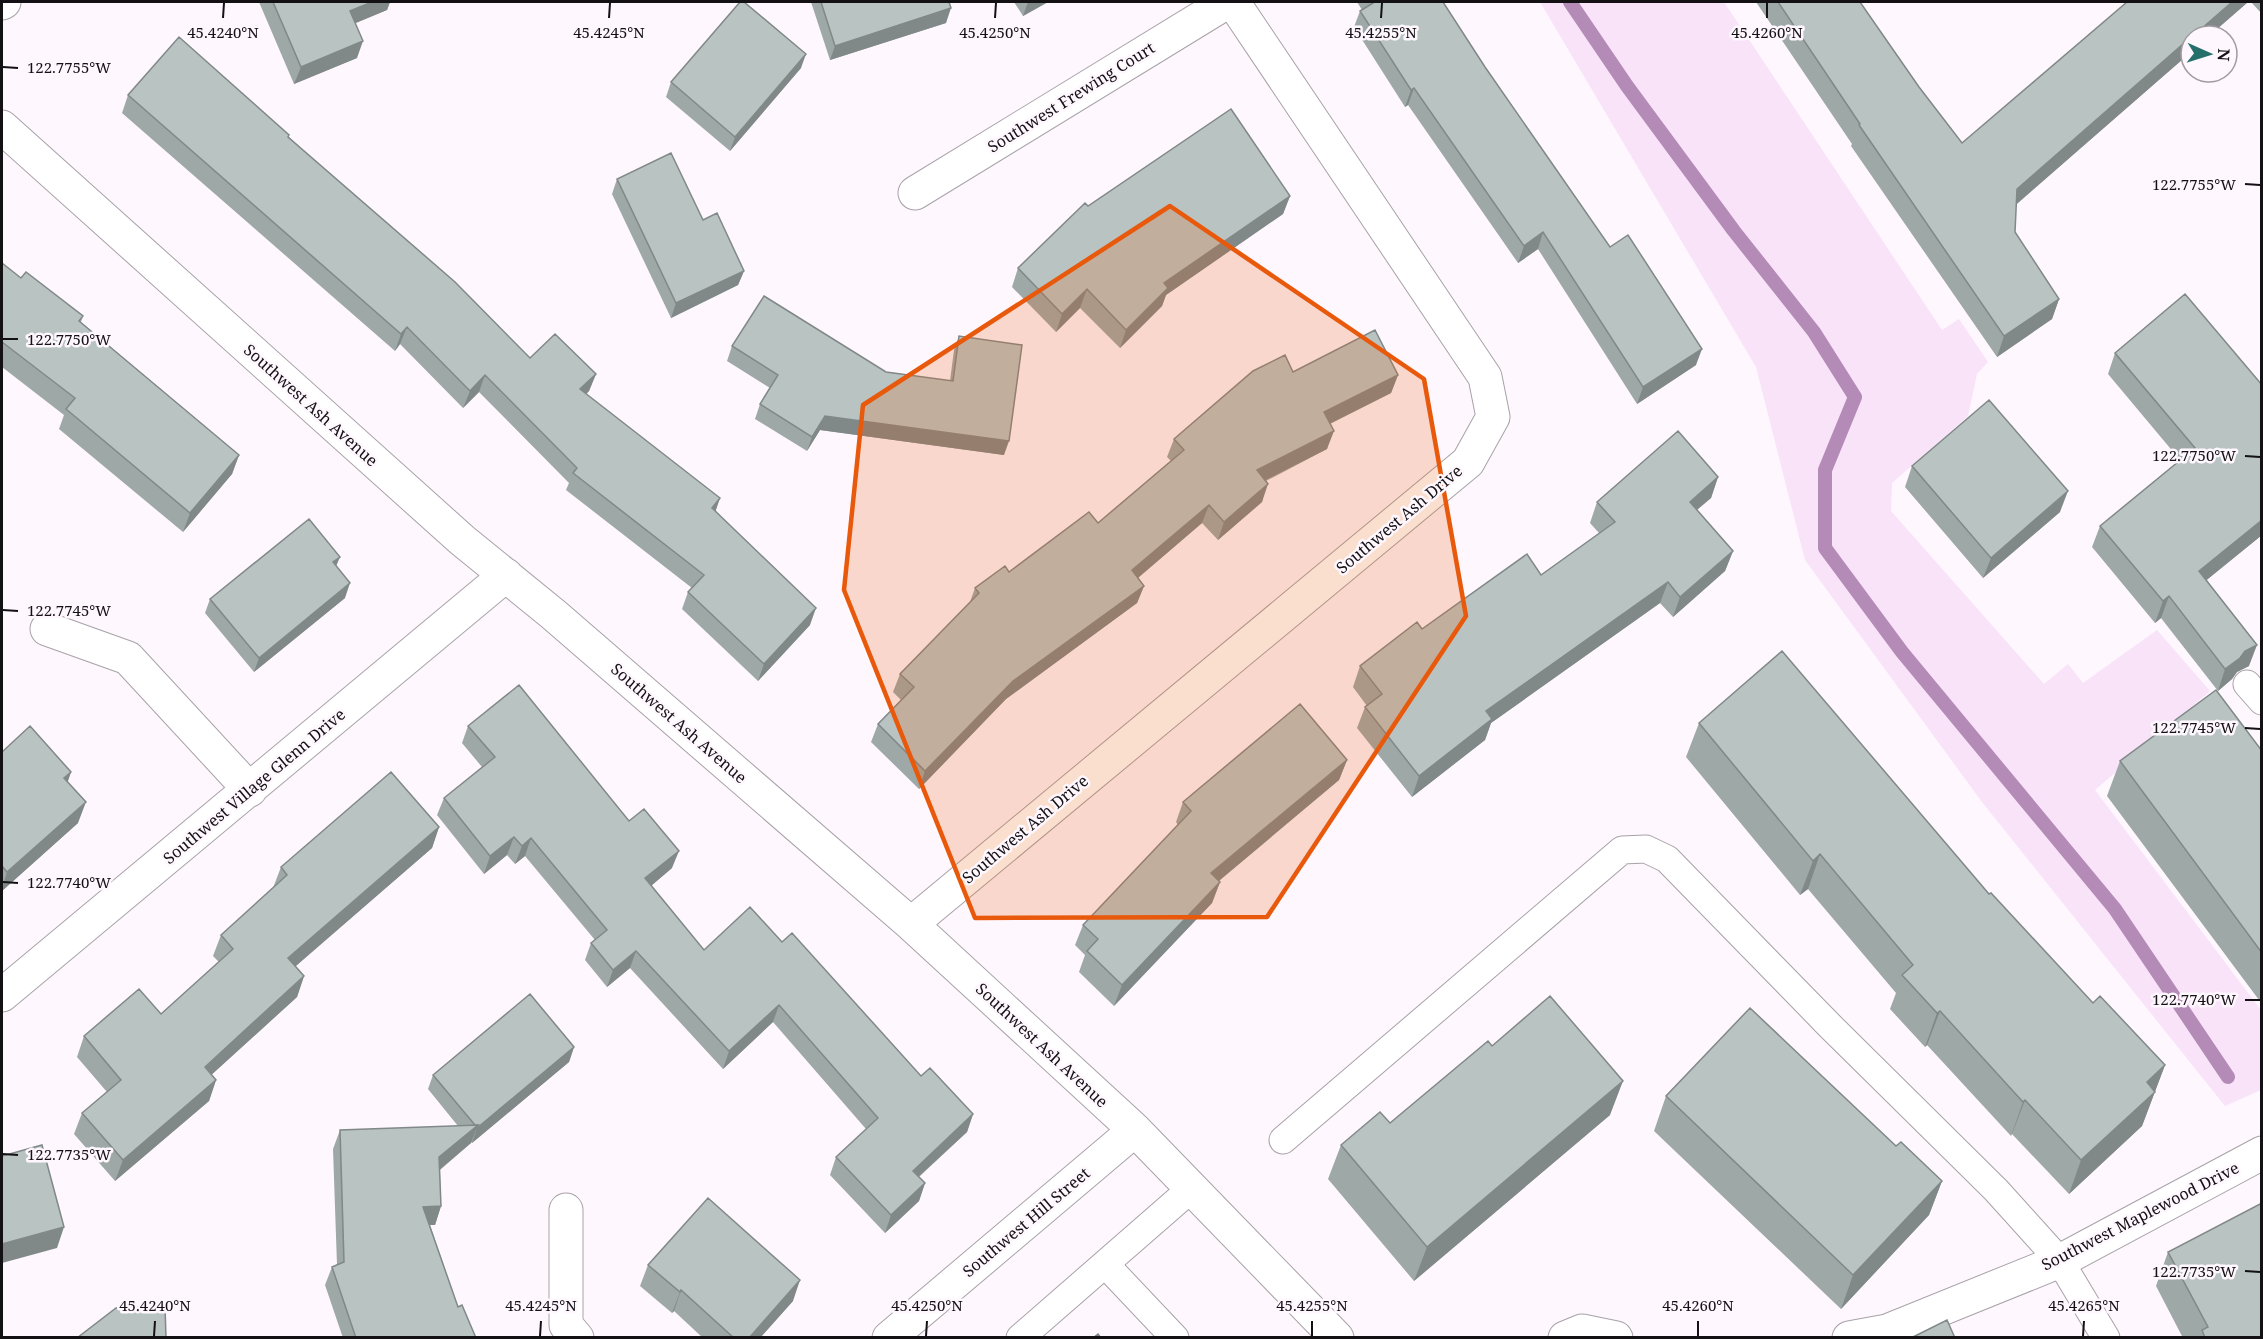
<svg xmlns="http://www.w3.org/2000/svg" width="2263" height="1339" viewBox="0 0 2263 1339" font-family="'Noto Serif',serif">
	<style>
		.green { fill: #f8e3f9 }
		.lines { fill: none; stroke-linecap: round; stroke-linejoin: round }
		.stream { stroke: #b48ab6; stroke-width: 14 }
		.lane-casing { stroke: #a8a2a8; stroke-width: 29 }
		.street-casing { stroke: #a8a2a8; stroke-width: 35 }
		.lane { stroke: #fff; stroke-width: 27 }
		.street { stroke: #fff; stroke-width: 33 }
		.wall { fill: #9ea8a7 }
		.shaded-wall { fill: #818888 }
		.building { fill: #b8c3c2; stroke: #818888; stroke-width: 1.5 }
		.marked { fill: #e8590c; fill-opacity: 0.2; stroke: #e8590c; stroke-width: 4.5; stroke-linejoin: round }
		.ticks { fill: none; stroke: #141114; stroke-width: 2 }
		.labels { text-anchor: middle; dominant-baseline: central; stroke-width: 5; stroke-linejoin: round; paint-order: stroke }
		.street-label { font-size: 16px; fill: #141114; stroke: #fef7fe }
		.ticks-label { font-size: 15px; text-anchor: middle; fill: #141114; stroke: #fef7fe; stroke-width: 5; stroke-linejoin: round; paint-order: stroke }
	</style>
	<rect width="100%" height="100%" fill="#fef7fe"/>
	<path class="green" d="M 1540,2 L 1724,2 L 1942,330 L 1959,319 L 1988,362 L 1977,374 L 1968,416 L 1892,483 L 1891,511 L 2044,684 L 2068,664 L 2083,683 L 2157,630 L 2210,691 L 2095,790 L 2261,1010 L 2261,1090 L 2225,1106 L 1982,802 L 1805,560 L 1756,367 Z"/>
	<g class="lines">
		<path class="stream" d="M 1570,2 L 1627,86 L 1734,231 L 1814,332 L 1855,397 L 1825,470 L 1825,548 L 1902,652 L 2115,909 L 2228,1077"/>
		<defs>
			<path id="lane" d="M 2247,684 L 2262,701
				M 1283,1140 L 1622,850 L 1646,849 L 1667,859 L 1829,1025 L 1996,1190 L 2060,1261 L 2106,1338
				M 1105,1264 L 1175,1338
				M 1020,1338 L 1192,1188"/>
			<path id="street" d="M 2,3 L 4,2
				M 2,127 L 462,540 L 553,614 L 911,924 L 1135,1130 L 1337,1338
				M 915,193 L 1227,2
				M 47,629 L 128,658 L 250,790
				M 911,924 L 1468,462 L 1493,417 L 1485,377 L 1233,2
				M 2,995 L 506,575
				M 566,1210 L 566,1325 L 577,1338
				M 889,1338 L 1135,1130
				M 1565,1338 L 1582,1331 L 1616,1338
				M 1849,1338 L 1887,1331 L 2060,1261 L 2262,1153"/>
		</defs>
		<use href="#lane" class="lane-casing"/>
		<use href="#street" class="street-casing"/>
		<use href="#lane" class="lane"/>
		<use href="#street" class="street"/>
	</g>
	<path class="wall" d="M 259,2 L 390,2 L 387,10 L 355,23 L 357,58 L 294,84 Z
		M 811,2 L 949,2 L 946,23 L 830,60 Z
		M 1014,2 L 1048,2 L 1023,16 Z
		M 1357,2 L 1443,2 L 1485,67 L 1610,247 L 1696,365 L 1637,404 L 1538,249 L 1518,263 L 1408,105 L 1405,107 L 1354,27 L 1360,11 L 1362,10 Z
		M 1756,2 L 1860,2 L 1919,87 L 1962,143 L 2127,2 L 2248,2 L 2209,36 L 2191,36 L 2191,52 L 2016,204 L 2015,232 L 2059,299 L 2052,319 L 1997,357 L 1851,146 L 1852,144 Z
		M 2251,2 L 2262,2 L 2262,14 Z
		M 801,68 L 730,151 L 666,97 L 671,82 Z
		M 128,95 L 289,137 L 530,358 L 596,374 L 589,391 L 586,394 L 716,511 L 810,625 L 758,681 L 682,609 L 688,592 L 692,588 L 566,490 L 569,483 L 479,392 L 463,408 L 400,344 L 395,351 L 122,113 Z
		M 617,179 L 703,220 L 744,271 L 738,285 L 671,318 L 612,194 Z
		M 1290,196 L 1283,214 L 1166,295 L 1162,306 L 1120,348 L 1080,308 L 1056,332 L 1012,287 L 1018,268 L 1088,206 Z
		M 2,263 L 21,278 L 83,316 L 81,322 L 239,455 L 232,474 L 183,532 L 59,429 L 64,415 L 2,367 Z
		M 959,336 L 1004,455 L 820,430 L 807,451 L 755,419 L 760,404 L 770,388 L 727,361 L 732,346 L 886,372 L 950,381 L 954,350 Z
		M 2115,353 L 2262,385 L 2262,535 L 2206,580 L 2249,666 L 2237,672 L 2232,679 L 2218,691 L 2161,618 L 2155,623 L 2092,547 L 2100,526 L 2180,460 L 2108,374 Z
		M 1293,372 L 1398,375 L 1391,393 L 1330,424 L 1327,449 L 1266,481 L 1262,502 L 1218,540 L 1202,523 L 1138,578 L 1144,586 L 1137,603 L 1006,699 L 919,789 L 871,742 L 878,724 L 901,700 L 893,692 L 900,674 L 970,602 L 975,588 L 1009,572 L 1098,523 L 1171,461 L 1167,457 L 1174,439 Z
		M 1912,466 L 2060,512 L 1983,578 L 1905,487 Z
		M 1718,477 L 1711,498 L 1697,510 L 1733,551 L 1725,571 L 1673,617 L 1660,603 L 1491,723 L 1485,740 L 1412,797 L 1357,728 L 1365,707 L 1367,706 L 1353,687 L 1360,666 L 1422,629 L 1541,575 L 1599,533 L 1590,523 L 1597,502 Z
		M 345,598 L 254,672 L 205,613 L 210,599 Z
		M 1699,723 L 1989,894 L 2093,1003 L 2165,1065 L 2142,1126 L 2069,1194 L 2012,1134 L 2011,1136 L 1927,1045 L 1925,1047 L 1890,1009 L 1896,993 L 1808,889 L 1800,895 L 1686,757 Z
		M 468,726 L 629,821 L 672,868 L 651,886 L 704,950 L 782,942 L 921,1076 L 973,1114 L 967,1132 L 919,1177 L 925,1183 L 919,1201 L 885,1233 L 830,1175 L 836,1157 L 866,1129 L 773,1022 L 723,1069 L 630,968 L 607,987 L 585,960 L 591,943 L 595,940 L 525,856 L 515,864 L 507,855 L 484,874 L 437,815 L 444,798 L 482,767 L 462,743 Z
		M 2262,751 L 2262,1004 L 2107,796 L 2120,761 Z
		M 2,752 L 71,772 L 67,782 L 78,823 L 2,891 Z
		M 1347,760 L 1339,780 L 1219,881 L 1220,882 L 1212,903 L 1114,1006 L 1079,972 L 1085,955 L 1075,945 L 1083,925 L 1178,825 L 1176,822 L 1183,802 Z
		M 439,827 L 432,848 L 295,966 L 304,976 L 297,997 L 211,1075 L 216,1080 L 209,1101 L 115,1181 L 74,1134 L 82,1113 L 107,1092 L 77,1057 L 84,1036 L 161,1014 L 219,962 L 213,956 L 221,935 L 273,888 L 281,867 Z
		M 1492,1046 L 1610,1115 L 1414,1281 L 1328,1179 L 1341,1145 L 1390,1123 Z
		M 574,1047 L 569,1062 L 472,1143 L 471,1142 L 471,1143 L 440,1170 L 441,1206 L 435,1225 L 430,1225 L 458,1307 L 476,1338 L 343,1338 L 325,1285 L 332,1267 L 337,1265 L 333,1149 L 340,1130 L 458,1126 L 428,1089 L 433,1075 Z
		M 1666,1096 L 1896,1146 L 1942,1181 L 1929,1215 L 1841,1309 L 1654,1131 Z
		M 2168,1252 L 2262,1338 L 2183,1338 L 2156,1286 Z
		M 648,1265 L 793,1301 L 760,1338 L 703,1338 L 674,1311 L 672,1313 L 640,1286 Z"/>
	<path class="shaded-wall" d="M 372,2 L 390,2 L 387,10 L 344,28 L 350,11 Z
		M 1028,2 L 1048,2 L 1023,16 Z
		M 2232,2 L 2248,2 L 2209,36 L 2193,36 Z
		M 951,8 L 946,23 L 830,60 L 835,46 Z
		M 2191,37 L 2191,52 L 2010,210 L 2017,189 Z
		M 363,41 L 357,58 L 294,84 L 301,67 Z
		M 806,54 L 801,68 L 730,151 L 735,137 Z
		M 1414,88 L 1408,105 L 1405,107 L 1411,90 Z
		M 1290,196 L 1283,214 L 1166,295 L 1162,306 L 1120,348 L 1126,330 L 1164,283 Z
		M 1543,232 L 1538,249 L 1518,263 L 1524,246 Z
		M 744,271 L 738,285 L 671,318 L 676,303 Z
		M 1087,289 L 1080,308 L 1056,332 L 1062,314 Z
		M 2059,299 L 2052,319 L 1997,357 L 2004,336 Z
		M 407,327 L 400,344 L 395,351 L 401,334 Z
		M 1702,349 L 1696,365 L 1637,404 L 1643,387 Z
		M 596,374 L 589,391 L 574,407 L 580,389 Z
		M 485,375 L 479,392 L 463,408 L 470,391 Z
		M 1398,375 L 1391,393 L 1317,430 L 1324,412 Z
		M 825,416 L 1009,441 L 1004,455 L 820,430 L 807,451 L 812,437 Z
		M 1334,431 L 1327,449 L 1250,488 L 1257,470 Z
		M 239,455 L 232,474 L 183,532 L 190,513 Z
		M 1718,477 L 1711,498 L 1682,522 L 1690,502 Z
		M 1268,484 L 1262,502 L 1218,540 L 1224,522 Z
		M 2068,491 L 2060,512 L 1983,578 L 1991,558 Z
		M 720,498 L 714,516 L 712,508 Z
		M 1209,505 L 1202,523 L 1126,588 L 1132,570 Z
		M 2262,520 L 2262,535 L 2192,592 L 2199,571 Z
		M 1733,551 L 1725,571 L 1673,617 L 1680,597 Z
		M 340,557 L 334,571 L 333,562 Z
		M 1668,582 L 1660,603 L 1491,723 L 1485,740 L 1412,797 L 1419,776 L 1486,711 Z
		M 350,583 L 345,598 L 254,672 L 259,658 Z
		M 1144,586 L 1137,603 L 1006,699 L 919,789 L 925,771 L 1013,681 Z
		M 2169,596 L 2161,618 L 2155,623 L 2163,601 Z
		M 816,608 L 810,625 L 758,681 L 764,664 Z
		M 2257,645 L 2249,666 L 2237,672 L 2232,679 L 2218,691 L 2225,669 L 2245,651 Z
		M 1347,760 L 1339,780 L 1203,894 L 1211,873 Z
		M 71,772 L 64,793 L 64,778 Z
		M 86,802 L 78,823 L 2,891 L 2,888 L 7,872 Z
		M 439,827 L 432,848 L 281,979 L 288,958 Z
		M 514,837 L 507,855 L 484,874 L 490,856 Z
		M 531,838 L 525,856 L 515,864 L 522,846 Z
		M 679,851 L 672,868 L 639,896 L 645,878 Z
		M 1820,854 L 1808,889 L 1800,895 L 1813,861 Z
		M 1220,882 L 1212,903 L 1114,1006 L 1122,985 Z
		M 636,951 L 630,968 L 607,987 L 613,970 Z
		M 304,976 L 297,997 L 197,1088 L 205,1067 Z
		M 779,1005 L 773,1022 L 723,1069 L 729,1051 Z
		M 1940,1011 L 1927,1045 L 1925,1047 L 1937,1013 Z
		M 574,1047 L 569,1062 L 472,1143 L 477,1128 Z
		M 2165,1065 L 2142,1126 L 2069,1194 L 2081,1160 L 2147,1082 Z
		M 216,1080 L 209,1101 L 115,1181 L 123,1160 Z
		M 1623,1081 L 1610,1115 L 1414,1281 L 1427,1247 Z
		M 2025,1100 L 2012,1134 L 2011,1136 L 2023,1102 Z
		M 973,1114 L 967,1132 L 906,1188 L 913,1171 Z
		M 478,1125 L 471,1143 L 432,1176 L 439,1157 Z
		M 1942,1181 L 1929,1215 L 1841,1309 L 1853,1275 Z
		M 925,1183 L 919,1201 L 885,1233 L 891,1215 Z
		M 441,1206 L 435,1225 L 417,1225 L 423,1207 Z
		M 64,1227 L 57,1248 L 2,1263 L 2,1244 Z
		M 800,1280 L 793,1301 L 760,1338 L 749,1338 Z
		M 681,1290 L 674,1311 L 672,1313 L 680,1292 Z"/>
	<path class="building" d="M 273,2 L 372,2 L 350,11 L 363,41 L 301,67 Z
		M 740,2 L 744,2 L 806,54 L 735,137 L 671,82 Z
		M 821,2 L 949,2 L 951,8 L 835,46 Z
		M 1372,2 L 1443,2 L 1485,67 L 1610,247 L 1628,235 L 1702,349 L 1643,387 L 1543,232 L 1524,246 L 1414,88 L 1411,90 L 1360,11 L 1373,3 Z
		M 1778,2 L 1860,2 L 1919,87 L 1962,143 L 2127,2 L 2232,2 L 2193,36 L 2191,36 L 2191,37 L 2017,189 L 2015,232 L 2059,299 L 2004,336 L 1859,125 L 1860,124 Z
		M 179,37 L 289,135 L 288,137 L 455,282 L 530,358 L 555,334 L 596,374 L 580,389 L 720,498 L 712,508 L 816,608 L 764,664 L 688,592 L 704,575 L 573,473 L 577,468 L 485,375 L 470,391 L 407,327 L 401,334 L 128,95 Z
		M 1231,109 L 1290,196 L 1164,283 L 1168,288 L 1126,330 L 1087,289 L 1062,314 L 1018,268 L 1085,203 L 1088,206 Z
		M 671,153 L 703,220 L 717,213 L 744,271 L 676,303 L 617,179 Z
		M 2,263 L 21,278 L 26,272 L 83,316 L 79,321 L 239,455 L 190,513 L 66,409 L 75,398 L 2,342 Z
		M 2185,294 L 2262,385 L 2262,520 L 2199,571 L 2257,645 L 2245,651 L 2240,658 L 2225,669 L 2169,596 L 2163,601 L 2100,526 L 2195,448 L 2115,353 Z
		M 764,296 L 886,372 L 953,381 L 959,336 L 1022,345 L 1009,441 L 825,416 L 812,437 L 760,404 L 778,375 L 732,346 Z
		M 1375,330 L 1398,375 L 1324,412 L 1334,431 L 1257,470 L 1268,484 L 1224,522 L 1209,505 L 1132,570 L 1144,586 L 1013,681 L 925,771 L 878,724 L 914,687 L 900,674 L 979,593 L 975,588 L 1005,566 L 1009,572 L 1089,512 L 1098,523 L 1184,450 L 1174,439 L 1253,371 L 1285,355 L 1293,372 Z
		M 1989,400 L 2068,491 L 1991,558 L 1912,466 Z
		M 1678,431 L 1718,477 L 1690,502 L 1733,551 L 1680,597 L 1668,582 L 1486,711 L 1492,719 L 1419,776 L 1365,707 L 1382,694 L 1360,666 L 1417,622 L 1422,629 L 1527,554 L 1541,575 L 1615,522 L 1597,502 Z
		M 309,519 L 340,557 L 333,562 L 350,583 L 259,658 L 210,599 Z
		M 1782,651 L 1989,894 L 1991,893 L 2093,1003 L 2100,996 L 2165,1065 L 2147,1082 L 2155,1092 L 2081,1160 L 2025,1100 L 2023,1102 L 1940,1011 L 1937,1013 L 1902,975 L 1913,965 L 1820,854 L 1813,861 L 1699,723 Z
		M 519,685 L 629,821 L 644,809 L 679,851 L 645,878 L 704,950 L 750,907 L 782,942 L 792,933 L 921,1076 L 930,1068 L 973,1114 L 913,1171 L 925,1183 L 891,1215 L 836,1157 L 878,1118 L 779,1005 L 729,1051 L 636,951 L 613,970 L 591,943 L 607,930 L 531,838 L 522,846 L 514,837 L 490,856 L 444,798 L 495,757 L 468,726 Z
		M 2216,690 L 2262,751 L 2262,953 L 2120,761 Z
		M 1300,704 L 1347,760 L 1211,873 L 1220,882 L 1122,985 L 1087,951 L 1098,939 L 1083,925 L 1191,811 L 1183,802 Z
		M 30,726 L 71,772 L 64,778 L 86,802 L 7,872 L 2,866 L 2,752 Z
		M 391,772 L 439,827 L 288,958 L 304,976 L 205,1067 L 216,1080 L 123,1160 L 82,1113 L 121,1080 L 84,1036 L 139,989 L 161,1014 L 233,949 L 221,935 L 287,875 L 281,867 Z
		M 530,994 L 574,1047 L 477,1128 L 478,1125 L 475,1125 L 433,1075 Z
		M 1550,996 L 1623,1081 L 1427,1247 L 1341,1145 L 1380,1112 L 1390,1123 L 1488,1041 L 1492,1046 Z
		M 1750,1008 L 1896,1146 L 1901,1142 L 1942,1181 L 1853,1275 L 1666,1096 Z
		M 478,1125 L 439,1157 L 441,1206 L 423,1207 L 458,1307 L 462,1305 L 476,1338 L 356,1338 L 332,1267 L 344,1262 L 340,1130 Z
		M 42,1145 L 64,1227 L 2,1244 L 2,1156 Z
		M 708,1198 L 800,1280 L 749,1338 L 734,1338 L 681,1290 L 680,1292 L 648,1265 Z
		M 2262,1203 L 2262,1338 L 2205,1338 L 2202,1330 L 2208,1327 L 2168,1252 Z
		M 165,1306 L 166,1338 L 77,1338 L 116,1308 Z
		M 1947,1320 L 1955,1338 L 1911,1338 Z
		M 1098,1334 L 1101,1338 L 1093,1338 Z"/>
	<path class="marked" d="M 1170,206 L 1424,379 L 1466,616 L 1267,917 L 975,918 L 844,590 L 863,405 Z"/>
	<path class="ticks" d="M 223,18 L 224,3M 609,18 L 610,3M 995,18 L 996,3M 1381,18 L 1382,3M 1767,18 L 1767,3M 3,67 L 18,68M 2245,184 L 2260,185M 3,339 L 18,339M 2245,456 L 2260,457M 3,610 L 18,611M 2245,728 L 2260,729M 3,882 L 18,883M 2245,1000 L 2260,1000M 3,1154 L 18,1155M 2245,1271 L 2260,1272M 154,1336 L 155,1321M 540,1336 L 541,1321M 926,1336 L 927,1321M 1312,1336 L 1312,1321M 1698,1336 L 1698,1321M 2083,1336 L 2084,1321"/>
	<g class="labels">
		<g class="street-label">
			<text transform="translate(1071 97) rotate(-32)">Southwest Frewing Court</text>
			<text transform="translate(311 405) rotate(42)">Southwest Ash Avenue</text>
			<text transform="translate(1399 519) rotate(-40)">Southwest Ash Drive</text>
			<text transform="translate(679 723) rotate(41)">Southwest Ash Avenue</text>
			<text transform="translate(254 786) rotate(-40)">Southwest Village Glenn Drive</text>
			<text transform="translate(1025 829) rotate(-40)">Southwest Ash Drive</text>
			<text transform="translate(1042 1045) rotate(43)">Southwest Ash Avenue</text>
			<text transform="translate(2140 1216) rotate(-27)">Southwest Maplewood Drive</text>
			<text transform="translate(1026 1222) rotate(-40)">Southwest Hill Street</text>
		</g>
	</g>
	<g class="ticks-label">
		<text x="223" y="38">45.4240°N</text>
		<text x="609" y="38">45.4245°N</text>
		<text x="995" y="38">45.4250°N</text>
		<text x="1381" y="38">45.4255°N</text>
		<text x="1767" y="38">45.4260°N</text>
		<text x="69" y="73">122.7755°W</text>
		<text x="2194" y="190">122.7755°W</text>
		<text x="69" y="345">122.7750°W</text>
		<text x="2194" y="461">122.7750°W</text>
		<text x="69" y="616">122.7745°W</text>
		<text x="2194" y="733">122.7745°W</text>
		<text x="69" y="888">122.7740°W</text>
		<text x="2194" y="1005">122.7740°W</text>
		<text x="69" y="1160">122.7735°W</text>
		<text x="2194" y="1277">122.7735°W</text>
		<text x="155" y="1311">45.4240°N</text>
		<text x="541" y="1311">45.4245°N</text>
		<text x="927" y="1311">45.4250°N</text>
		<text x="1312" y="1311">45.4255°N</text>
		<text x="1698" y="1311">45.4260°N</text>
		<text x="2084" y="1311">45.4265°N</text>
	</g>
	<rect width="2263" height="1339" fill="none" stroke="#141114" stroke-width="6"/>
	<g transform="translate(2209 54) rotate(93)"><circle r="28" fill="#fef7fe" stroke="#a09ba0" stroke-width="1.5"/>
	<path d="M0-4.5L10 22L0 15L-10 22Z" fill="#26706c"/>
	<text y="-9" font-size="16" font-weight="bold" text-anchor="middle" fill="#141114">N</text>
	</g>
</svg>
